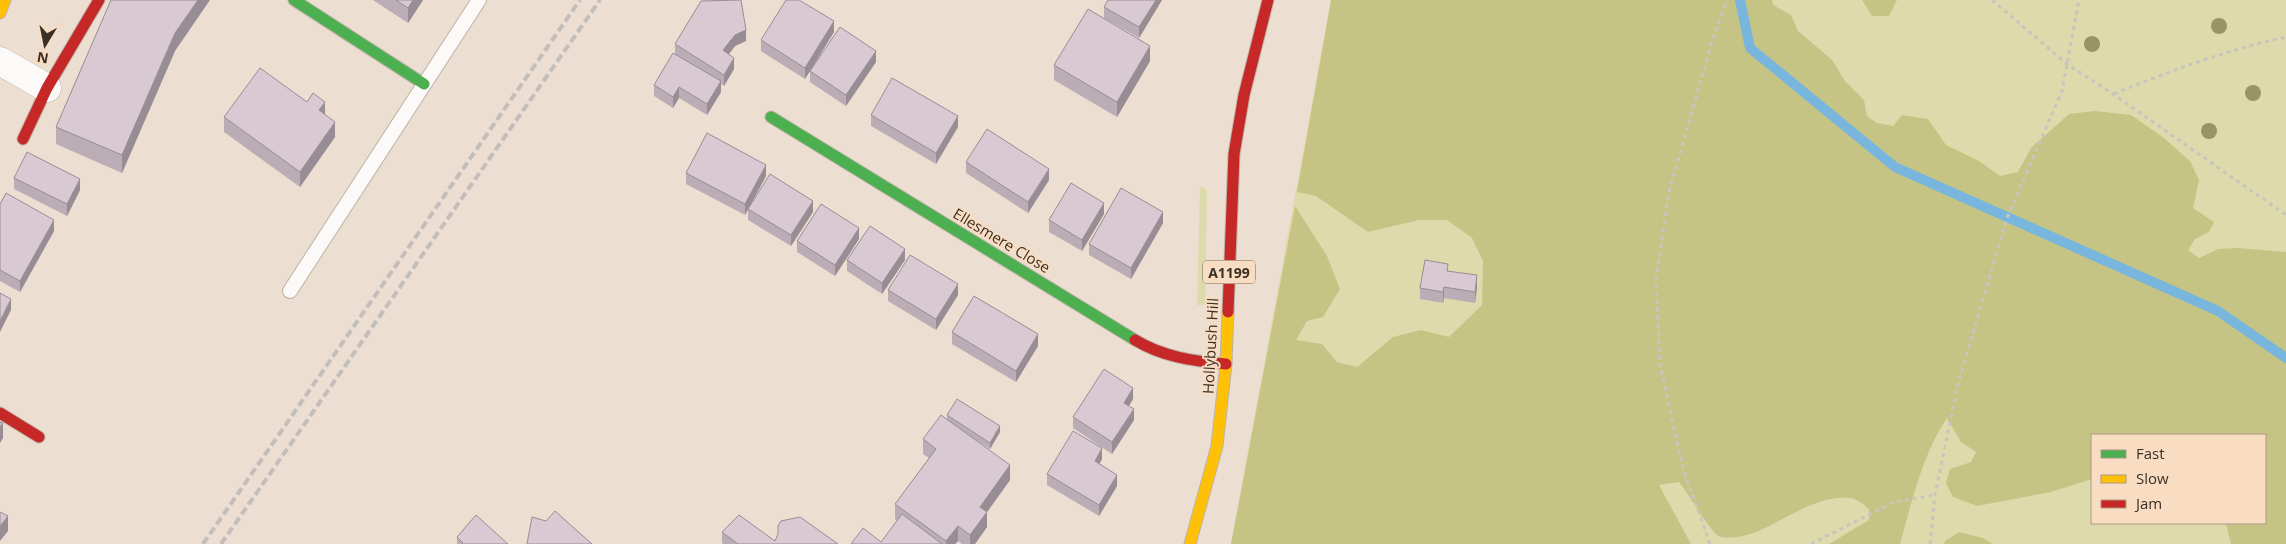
<svg xmlns="http://www.w3.org/2000/svg" width="2286" height="544" viewBox="0 0 2286 544" font-family="'Open Sans',sans-serif">
	<style>
		.green { fill: #dddbab; fill-rule: evenodd }
		.forest { fill: #c5c485 }
		.lines { fill: none; stroke-linecap: round; stroke-linejoin: round }
		.stream { stroke: #78b6dd; stroke-width: 10 }
		.lane-casing { stroke: #beb3a8; stroke-width: 16 }
		.street-casing { stroke: #beb3a8; stroke-width: 29 }
		.fast-casing { stroke: #beb3a8; stroke-width: 13 }
		.slow-casing { stroke: #beb3a8; stroke-width: 13 }
		.jam-casing { stroke: #beb3a8; stroke-width: 13 }
		.path { stroke: #cac4bf; stroke-width: 3; stroke-dasharray: 4 4; stroke-linecap: butt }
		.lane { stroke: #fcfaf8; stroke-width: 14 }
		.street { stroke: #fcfaf8; stroke-width: 28 }
		.fast { stroke: #4caf50; stroke-width: 11 }
		.slow { stroke: #ffc107; stroke-width: 11 }
		.jam { stroke: #c62828; stroke-width: 11 }
		.rail { stroke: #c2bebb; stroke-width: 4; stroke-dasharray: 8 4; stroke-linecap: butt }
		.tree { fill: #989564 }
		.wall { fill: #bbadb5 }
		.shaded-wall { fill: #988d94 }
		.building { fill: #d9c9d3; stroke: #988d94 }
		.labels { text-anchor: middle; dominant-baseline: central; stroke-width: 4; stroke-linejoin: round; paint-order: stroke }
		.shield { fill: #f9ddc3; stroke: #736354; stroke-width: 1 }
		.shield-label { font-size: 14px; font-weight: bold; fill: #3a2f25 }
		.street-label { font-size: 15px; fill: #3a2f25; stroke: #f9ddc3 }
	</style>
	<rect width="100%" height="100%" fill="#ecded0"/>
	<path class="green" d="M 1331,0 L 2286,0 L 2286,544 L 1231,544 ZM 2092,435 L 2265,435 L 2265,523 L 2092,523 Z
		M 1200,187 L 1205,188 L 1207,191 L 1205,305 L 1197,305 Z"/>
	<path class="forest" d="M 1331,0 L 1772,0 L 1773,5 L 1791,15 L 1798,31 L 1832,60 L 1845,81 L 1864,100 L 1867,116 L 1877,123 L 1893,126 L 1902,115 L 1928,119 L 1946,145 L 1979,161 L 2000,176 L 2018,172 L 2031,148 L 2069,114 L 2095,111 L 2131,115 L 2164,138 L 2190,161 L 2199,180 L 2193,208 L 2214,222 L 2209,232 L 2195,239 L 2188,250 L 2199,258 L 2218,249 L 2238,248 L 2286,252 L 2286,544 L 2231,544 L 2226,523 L 2265,523 L 2265,435 L 2092,435 L 2092,479 L 2051,492 L 1977,506 L 1953,497 L 1946,483 L 1950,469 L 1971,462 L 1976,452 L 1961,442 L 1947,418 C 1922,455 1912,501 1900,544 L 1829,544 L 1869,520 L 1869,509 C 1864,505 1856,498 1850,498 C 1803,493 1765,544 1720,537 C 1710,532 1688,493 1679,482 L 1659,485 L 1691,544 L 1231,544 L 1295,206 L 1327,256 L 1340,289 L 1323,317 L 1307,321 L 1296,340 L 1322,344 L 1337,362 L 1357,367 L 1393,337 L 1421,330 L 1449,337 L 1482,305 L 1483,261 L 1472,238 L 1447,220 L 1419,220 L 1368,232 L 1316,196 L 1297,192 Z
		M 1862,0 L 1897,0 L 1889,16 L 1872,16 Z
		M 1959,532 L 1983,538 L 1993,544 L 1944,544 L 1945,541 Z"/>
	<g class="lines">
		<path class="stream" d="M 1740,0 L 1750,48 L 1895,167 L 2218,311 L 2286,358"/>
		<defs>
			<path id="lane" d="M 290,291 L 479,0"/>
			<path id="street" d="M 0,61 L 47,88"/>
			<path id="fast" d="M 294,0 L 424,84
				M 771,117 L 1135,340"/>
			<path id="slow" d="M 0,13 L 5,0
				M 1190,544 L 1217,446 L 1226,364 L 1228,312"/>
			<path id="jam" d="M 23,139 L 47,88 L 99,0
				M 1228,312 L 1234,154 L 1244,95 L 1268,0
				M 1135,340 C 1163,357 1193,361 1226,364
				M 0,413 L 39,437"/>
		</defs>
		<use href="#lane" class="lane-casing"/>
		<use href="#street" class="street-casing"/>
		<use href="#fast" class="fast-casing"/>
		<use href="#slow" class="slow-casing"/>
		<use href="#jam" class="jam-casing"/>
		<path class="path" d="M 1992,0 L 2067,64 L 2113,94 L 2286,215
			M 2114,94 C 2170,71 2226,50 2286,37
			M 1710,544 L 1683,468 L 1660,365 L 1656,280 L 1669,192 L 1711,45 L 1727,0
			M 1811,544 L 1894,502 L 1935,495
			M 1930,544 L 1935,495 L 1958,384 L 2007,218 L 2062,91 L 2079,0"/>
		<use href="#lane" class="lane"/>
		<use href="#street" class="street"/>
		<use href="#fast" class="fast"/>
		<use href="#slow" class="slow"/>
		<use href="#jam" class="jam"/>
		<path class="rail" d="M 203,544 L 580,0
			M 221,544 L 600,0"/>
	</g>
	<g class="tree">
		<circle cx="2219" cy="26" r="8"/>
		<circle cx="2092" cy="44" r="8"/>
		<circle cx="2253" cy="93" r="8"/>
		<circle cx="2209" cy="131" r="8"/>
	</g>
	<path class="wall" d="M 373,0 L 423,0 L 408,23 Z
		M 1108,0 L 1162,0 L 1139,38 L 1104,18 L 1104,7 Z
		M 834,32 L 805,79 L 761,51 L 761,40 Z
		M 746,41 L 735,46 L 729,54 L 734,69 L 724,86 L 721,84 L 721,92 L 707,115 L 679,98 L 673,108 L 654,96 L 654,85 L 675,54 L 675,44 Z
		M 175,51 L 122,173 L 56,144 L 56,127 Z
		M 1150,61 L 1117,117 L 1054,80 L 1054,65 Z
		M 876,62 L 846,106 L 810,82 L 810,71 Z
		M 325,115 L 335,137 L 300,187 L 224,132 L 224,117 Z
		M 871,115 L 958,127 L 936,164 L 871,126 Z
		M 966,162 L 1049,180 L 1028,213 L 966,173 Z
		M 686,173 L 766,176 L 745,215 L 686,184 Z
		M 14,178 L 80,190 L 67,216 L 14,189 Z
		M 0,204 L 54,231 L 20,292 L 0,281 Z
		M 748,209 L 813,212 L 791,246 L 748,220 Z
		M 1104,214 L 1082,251 L 1049,232 L 1049,220 Z
		M 1163,223 L 1131,279 L 1089,255 L 1089,244 Z
		M 859,239 L 835,276 L 797,252 L 797,241 Z
		M 847,260 L 905,260 L 882,294 L 847,271 Z
		M 1448,271 L 1477,287 L 1475,303 L 1444,298 L 1443,303 L 1420,299 L 1420,288 Z
		M 888,290 L 958,295 L 936,330 L 888,301 Z
		M 952,332 L 1038,346 L 1016,382 L 952,344 Z
		M 1133,399 L 1129,406 L 1134,420 L 1112,454 L 1073,428 L 1073,417 Z
		M 947,415 L 1000,432 L 990,449 L 974,439 L 1010,480 L 987,512 L 987,527 L 975,544 L 962,544 L 958,541 L 955,544 L 851,544 L 881,542 L 897,521 L 895,519 L 895,504 L 929,458 L 923,454 L 923,439 L 947,419 Z
		M 1102,459 L 1099,464 L 1117,486 L 1099,516 L 1047,485 L 1047,474 Z
		M 722,532 L 775,541 L 838,544 L 723,544 L 722,543 Z
		M 457,537 L 508,544 L 457,544 Z"/>
	<path class="shaded-wall" d="M 198,0 L 210,0 L 175,51 L 122,173 L 122,155 L 175,33 Z
		M 413,0 L 423,0 L 408,23 L 408,8 Z
		M 1156,0 L 1162,0 L 1139,38 L 1139,27 Z
		M 834,21 L 834,32 L 805,79 L 805,68 Z
		M 746,30 L 746,41 L 735,46 L 723,62 L 723,50 L 735,35 Z
		M 1150,46 L 1150,61 L 1117,117 L 1117,102 Z
		M 876,51 L 876,62 L 846,106 L 846,95 Z
		M 734,58 L 734,69 L 724,86 L 724,75 Z
		M 721,81 L 721,92 L 707,115 L 707,104 Z
		M 679,87 L 679,98 L 673,108 L 673,97 Z
		M 325,102 L 325,117 L 319,110 Z
		M 958,116 L 958,127 L 936,164 L 936,153 Z
		M 335,122 L 335,137 L 300,187 L 300,172 Z
		M 766,165 L 766,176 L 745,215 L 745,204 Z
		M 1049,169 L 1049,180 L 1028,213 L 1028,202 Z
		M 80,179 L 80,190 L 67,216 L 67,204 Z
		M 813,201 L 813,212 L 791,246 L 791,235 Z
		M 1104,203 L 1104,214 L 1082,251 L 1082,240 Z
		M 1163,212 L 1163,223 L 1131,279 L 1131,268 Z
		M 54,220 L 54,231 L 20,292 L 20,281 Z
		M 859,228 L 859,239 L 835,276 L 835,265 Z
		M 905,249 L 905,260 L 882,294 L 882,283 Z
		M 1477,275 L 1477,287 L 1475,303 L 1475,292 Z
		M 958,284 L 958,295 L 936,330 L 936,319 Z
		M 1444,287 L 1444,298 L 1443,303 L 1443,292 Z
		M 11,299 L 11,310 L 0,332 L 0,321 Z
		M 1038,334 L 1038,346 L 1016,382 L 1016,371 Z
		M 1133,388 L 1133,399 L 1124,414 L 1124,403 Z
		M 1134,409 L 1134,420 L 1112,454 L 1112,442 Z
		M 3,423 L 3,438 L 0,443 L 0,428 Z
		M 1000,426 L 1000,432 L 990,449 L 990,443 Z
		M 1102,448 L 1102,459 L 1095,472 L 1095,461 Z
		M 1010,465 L 1010,480 L 980,522 L 980,507 Z
		M 1117,475 L 1117,486 L 1099,516 L 1099,505 Z
		M 987,512 L 987,527 L 975,544 L 970,544 L 970,535 Z
		M 8,516 L 8,531 L 0,541 L 0,526 Z
		M 958,526 L 958,541 L 955,544 L 946,544 L 946,541 Z"/>
	<path class="building" d="M 111,0 L 198,0 L 175,33 L 122,155 L 56,127 Z
		M 396,0 L 413,0 L 408,8 Z
		M 741,0 L 746,30 L 735,35 L 723,50 L 734,58 L 724,75 L 675,44 L 701,1 Z
		M 786,0 L 799,0 L 834,21 L 805,68 L 761,40 Z
		M 1108,0 L 1156,0 L 1139,27 L 1104,7 Z
		M 1088,9 L 1150,46 L 1117,102 L 1054,65 Z
		M 840,27 L 876,51 L 846,95 L 810,71 Z
		M 673,53 L 721,81 L 707,104 L 679,87 L 673,97 L 654,85 Z
		M 260,68 L 307,102 L 313,93 L 325,102 L 319,110 L 335,122 L 300,172 L 224,117 Z
		M 892,78 L 958,116 L 936,153 L 871,115 Z
		M 987,129 L 1049,169 L 1028,202 L 966,162 Z
		M 707,133 L 766,165 L 745,204 L 686,173 Z
		M 27,152 L 80,179 L 67,204 L 14,178 Z
		M 770,174 L 813,201 L 791,235 L 748,209 Z
		M 1071,183 L 1104,203 L 1082,240 L 1049,220 Z
		M 1121,188 L 1163,212 L 1131,268 L 1089,244 Z
		M 6,193 L 54,220 L 20,281 L 0,270 L 0,204 Z
		M 821,204 L 859,228 L 835,265 L 797,241 Z
		M 870,226 L 905,249 L 882,283 L 847,260 Z
		M 910,255 L 958,284 L 936,319 L 888,290 Z
		M 1425,260 L 1448,264 L 1447,271 L 1477,275 L 1475,292 L 1444,287 L 1443,292 L 1420,288 Z
		M 0,293 L 11,299 L 0,321 Z
		M 974,296 L 1038,334 L 1016,371 L 952,332 Z
		M 1104,369 L 1133,388 L 1124,403 L 1134,409 L 1112,442 L 1073,417 Z
		M 957,399 L 1000,426 L 990,443 L 947,415 Z
		M 941,415 L 1010,465 L 980,507 L 987,512 L 970,535 L 958,526 L 946,541 L 895,504 L 936,449 L 923,439 Z
		M 0,422 L 3,423 L 0,428 Z
		M 1073,431 L 1102,448 L 1095,461 L 1117,475 L 1099,505 L 1047,474 Z
		M 555,511 L 592,544 L 527,544 L 532,517 L 546,521 Z
		M 0,512 L 8,516 L 0,526 Z
		M 902,514 L 942,544 L 851,544 L 863,528 L 881,542 Z
		M 476,515 L 508,544 L 462,544 L 463,543 L 457,537 Z
		M 739,515 L 775,541 L 778,534 L 778,526 L 781,521 L 800,517 L 838,544 L 738,544 L 722,532 Z"/>
	<g class="labels">
		<rect class="shield" x="1203" y="260.5" width="52" height="23" rx="4"/>
		<g class="shield-label">
			<text x="1229" y="272">A1199</text>
		</g>
		<g class="street-label">
			<text transform="translate(1002 240) rotate(31)">Ellesmere Close</text>
			<text transform="translate(1210 346) rotate(-87)">Hollybush Hill</text>
		</g>
	</g>
	<rect x="2091" y="434" width="175" height="90" fill="#f9ddc3" stroke="#ad9784"/>
	<rect x="2101" y="450" width="25" height="8" fill="#4caf50" stroke="#ad9784"/>
	<text x="2136" y="459" font-size="15" fill="#3a2f25">Fast</text>
	<rect x="2101" y="475" width="25" height="8" fill="#ffc107" stroke="#ad9784"/>
	<text x="2136" y="484" font-size="15" fill="#3a2f25">Slow</text>
	<rect x="2101" y="500" width="25" height="8" fill="#c62828" stroke="#ad9784"/>
	<text x="2136" y="509" font-size="15" fill="#3a2f25">Jam</text>
	<g transform="translate(45 45) rotate(190)" stroke="#f9ddc3" stroke-width="4" paint-order="stroke">
	<path d="M0-4L9 19L0 12L-9 19Z" fill="#3a2f25"/>
	<text y="-8" font-size="14" font-weight="bold" text-anchor="middle" fill="#3a2f25">N</text>
	</g>
</svg>
